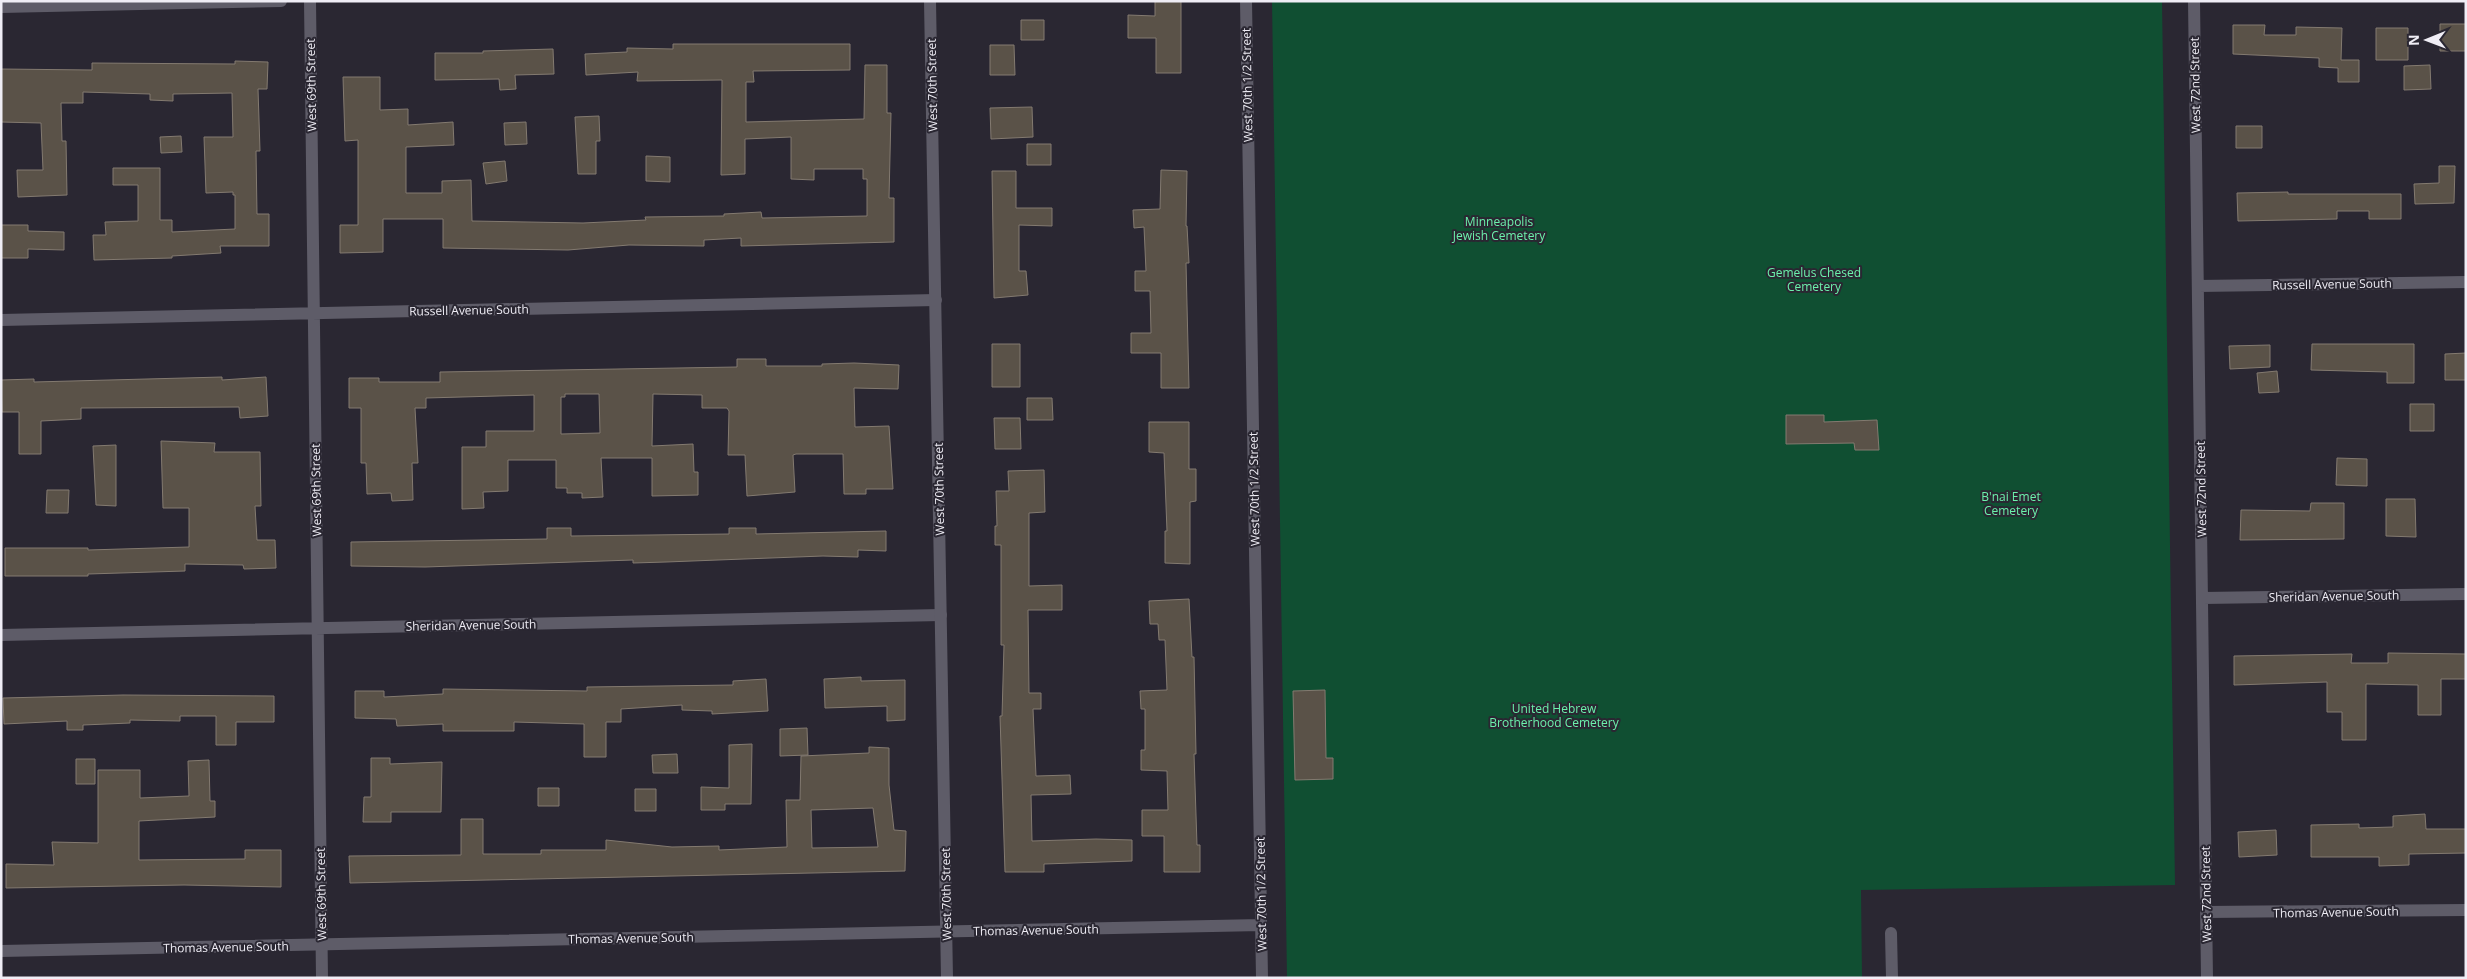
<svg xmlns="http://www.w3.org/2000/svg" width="2467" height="979" viewBox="0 0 2467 979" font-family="'Open Sans',sans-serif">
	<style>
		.green { fill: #104f32 }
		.building { fill: #5a5248; stroke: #837a70; fill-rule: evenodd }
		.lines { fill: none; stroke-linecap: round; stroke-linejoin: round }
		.street { stroke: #5e5c68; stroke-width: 12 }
		.secondary { stroke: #5e5c68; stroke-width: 12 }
		.labels { text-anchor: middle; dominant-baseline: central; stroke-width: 4; stroke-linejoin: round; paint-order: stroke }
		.street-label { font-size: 12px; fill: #efedf5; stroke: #2a2732 }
		.park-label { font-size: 12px; fill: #6cf2ac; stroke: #2a2732 }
	</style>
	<rect width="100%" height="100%" fill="#2a2732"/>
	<path class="green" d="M 1272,1 L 2162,1 L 2175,885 L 1861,890 L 1862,978 L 1287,978 Z"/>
	<path class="building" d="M 1155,1 L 1181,1 L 1181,73 L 1156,73 L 1156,38 L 1128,38 L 1128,15 L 1155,16 Z
		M 1021,20 L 1044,20 L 1044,40 L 1021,40 Z
		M 2440,24 L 2466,24 L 2466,51 L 2440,51 Z
		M 2233,25 L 2265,25 L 2264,35 L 2296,35 L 2296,27 L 2342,28 L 2341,60 L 2359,60 L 2359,82 L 2338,82 L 2338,68 L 2319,67 L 2319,58 L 2233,54 Z
		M 2376,28 L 2408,28 L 2408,60 L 2376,60 Z
		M 673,44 L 850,44 L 850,70 L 753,71 L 754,82 L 746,82 L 746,122 L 864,119 L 865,65 L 887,65 L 887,113 L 891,113 L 889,198 L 894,198 L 894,242 L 741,246 L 741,238 L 704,240 L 704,246 L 629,245 L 568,250 L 443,248 L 443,219 L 383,219 L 383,252 L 340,253 L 340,225 L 358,225 L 358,140 L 345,141 L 343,77 L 380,77 L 380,110 L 408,109 L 408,125 L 453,122 L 454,145 L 406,147 L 406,193 L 442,193 L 442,181 L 471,180 L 472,221 L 583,223 L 646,220 L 645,217 L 724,216 L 724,214 L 761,212 L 762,218 L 867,216 L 867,179 L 863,179 L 863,169 L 814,169 L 814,180 L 791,179 L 791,137 L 745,139 L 745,174 L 721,175 L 722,80 L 637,81 L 638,72 L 586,75 L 585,54 L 627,52 L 627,48 L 673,49 Z
		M 990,45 L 1014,45 L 1015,75 L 990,75 Z
		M 553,49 L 554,74 L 515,75 L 516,89 L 500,90 L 499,79 L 435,80 L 435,53 L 483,53 L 483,51 Z
		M 235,61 L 268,62 L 267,89 L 258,89 L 260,151 L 256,151 L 257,214 L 269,214 L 269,246 L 220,246 L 221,253 L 172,256 L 172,258 L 94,260 L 93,235 L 106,235 L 105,222 L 138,221 L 138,185 L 113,185 L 113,168 L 160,168 L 160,220 L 172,220 L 172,232 L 235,229 L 235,195 L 233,195 L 233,192 L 206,193 L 204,137 L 233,137 L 232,93 L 173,94 L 173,101 L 150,100 L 150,94 L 83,92 L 83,103 L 61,103 L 62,141 L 66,141 L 67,195 L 18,197 L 17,170 L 43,170 L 41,123 L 1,122 L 1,69 L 92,70 L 92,63 L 235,64 Z
		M 2430,65 L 2431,89 L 2404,90 L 2404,66 Z
		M 1032,107 L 1033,137 L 991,139 L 990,108 Z
		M 599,116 L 600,141 L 596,141 L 596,174 L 578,174 L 575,117 Z
		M 526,122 L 527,144 L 505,145 L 504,123 Z
		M 2236,126 L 2262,126 L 2262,148 L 2236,148 Z
		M 181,136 L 182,152 L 161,153 L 160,137 Z
		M 1027,144 L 1051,144 L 1051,165 L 1027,165 Z
		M 646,156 L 670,157 L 670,182 L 646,181 Z
		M 505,161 L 507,181 L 486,184 L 483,163 Z
		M 2439,166 L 2455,166 L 2454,203 L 2415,204 L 2414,184 L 2439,183 Z
		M 1161,170 L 1187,171 L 1186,226 L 1187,226 L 1189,263 L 1186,263 L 1189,388 L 1161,388 L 1161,353 L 1131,353 L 1131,333 L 1151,333 L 1150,291 L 1135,291 L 1135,271 L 1146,271 L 1144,227 L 1134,228 L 1133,210 L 1160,209 Z
		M 992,171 L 1016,171 L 1016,208 L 1052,208 L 1052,226 L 1019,225 L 1019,271 L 1026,271 L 1028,295 L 994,298 Z
		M 2288,192 L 2288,194 L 2401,194 L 2401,219 L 2369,219 L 2369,211 L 2337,211 L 2337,219 L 2238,221 L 2237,193 Z
		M 1,225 L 28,225 L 28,231 L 64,232 L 64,250 L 28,249 L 28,258 L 1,258 Z
		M 992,344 L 1020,344 L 1020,387 L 992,387 Z
		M 2312,344 L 2414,344 L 2414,383 L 2387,383 L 2387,372 L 2311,370 Z
		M 2270,345 L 2270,367 L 2230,369 L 2229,346 Z
		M 2466,353 L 2466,380 L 2445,380 L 2445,354 Z
		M 737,359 L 766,359 L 766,366 L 822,366 L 822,364 L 854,363 L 899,365 L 898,389 L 854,388 L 855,427 L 889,426 L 893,489 L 866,489 L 866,494 L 844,494 L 843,454 L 796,454 L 793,455 L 795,492 L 747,496 L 745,455 L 728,455 L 729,411 L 727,408 L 702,408 L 702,395 L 653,394 L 652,446 L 693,444 L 694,472 L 698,472 L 698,495 L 652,496 L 652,458 L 601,458 L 603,497 L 582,498 L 582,493 L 567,493 L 567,488 L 556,488 L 556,460 L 508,460 L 508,491 L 483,492 L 484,508 L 462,509 L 462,447 L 486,447 L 486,431 L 534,431 L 534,395 L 426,398 L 426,408 L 415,408 L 418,463 L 412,463 L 413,500 L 392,501 L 391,493 L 367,494 L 366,463 L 361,463 L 361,408 L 349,408 L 349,378 L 379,378 L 379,382 L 440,382 L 440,372 L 737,367 ZM 565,394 L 599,394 L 600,433 L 561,434 L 561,397 L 565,397 Z
		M 2277,371 L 2279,392 L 2259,393 L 2257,373 Z
		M 222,377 L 222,380 L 266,377 L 268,416 L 240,418 L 239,407 L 81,408 L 81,419 L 41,421 L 41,454 L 19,454 L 19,412 L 2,412 L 1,380 L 34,379 L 34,382 Z
		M 1027,398 L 1052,398 L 1053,420 L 1027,420 Z
		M 2410,404 L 2434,404 L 2434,431 L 2410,431 Z
		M 1786,415 L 1824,415 L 1824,422 L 1877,420 L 1879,450 L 1855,450 L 1854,443 L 1786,444 Z
		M 994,418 L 1020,418 L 1021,449 L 995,449 Z
		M 1149,422 L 1189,422 L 1189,469 L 1196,469 L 1196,501 L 1190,502 L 1190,564 L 1165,563 L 1165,531 L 1167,531 L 1164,453 L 1149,452 Z
		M 161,441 L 215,443 L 214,452 L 260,452 L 261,506 L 255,506 L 257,540 L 275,540 L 276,568 L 244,569 L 243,565 L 185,564 L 185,571 L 88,574 L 88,576 L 5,576 L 5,548 L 88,548 L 88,550 L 189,547 L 189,508 L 163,508 Z
		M 116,445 L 116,506 L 96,505 L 93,446 Z
		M 2337,458 L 2367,459 L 2367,486 L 2336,485 Z
		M 1044,470 L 1045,512 L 1029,513 L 1029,586 L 1062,585 L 1062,610 L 1028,610 L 1029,693 L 1041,693 L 1041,709 L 1033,709 L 1036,776 L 1070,775 L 1071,794 L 1031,795 L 1032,841 L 1096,839 L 1132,840 L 1132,861 L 1044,864 L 1044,872 L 1005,872 L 1000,716 L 1002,716 L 1004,645 L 1001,645 L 1001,545 L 995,545 L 995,526 L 997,526 L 996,491 L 1009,491 L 1008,471 Z
		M 47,490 L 69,490 L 68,513 L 46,513 Z
		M 2386,499 L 2415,499 L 2416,537 L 2386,536 Z
		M 2311,503 L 2344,503 L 2344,539 L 2240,540 L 2241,510 L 2310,511 Z
		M 547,528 L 571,528 L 571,536 L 729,534 L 729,528 L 756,528 L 756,534 L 886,531 L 886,551 L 858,550 L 858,557 L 823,556 L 666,562 L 633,563 L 633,560 L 425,567 L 351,566 L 351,542 L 547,539 Z
		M 1189,599 L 1192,657 L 1194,657 L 1196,754 L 1194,754 L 1197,845 L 1200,845 L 1200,872 L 1164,872 L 1164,836 L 1142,836 L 1142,810 L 1168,810 L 1167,771 L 1141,770 L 1141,750 L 1145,750 L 1145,709 L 1141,709 L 1140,691 L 1167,690 L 1165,640 L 1159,640 L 1158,624 L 1150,624 L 1149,601 Z
		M 2388,653 L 2466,654 L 2466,679 L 2441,679 L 2441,715 L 2418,715 L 2418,685 L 2366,684 L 2366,740 L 2342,740 L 2342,712 L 2327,712 L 2327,682 L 2234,685 L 2234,656 L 2352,654 L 2351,663 L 2388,663 Z
		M 861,677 L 861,681 L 905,680 L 905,720 L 887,721 L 887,706 L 825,708 L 824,679 Z
		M 766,679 L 768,711 L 712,714 L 712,711 L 682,710 L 682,705 L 621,709 L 621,722 L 606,722 L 606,757 L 584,757 L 584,724 L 514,722 L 514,731 L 443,731 L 443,724 L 397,726 L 396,719 L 355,718 L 355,691 L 384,691 L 384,697 L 443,694 L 443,689 L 587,691 L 587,687 L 733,685 L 733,681 Z
		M 1325,690 L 1326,758 L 1333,758 L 1333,779 L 1295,780 L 1293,691 Z
		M 123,695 L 274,696 L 274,722 L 236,722 L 236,745 L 216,745 L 216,716 L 180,716 L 180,721 L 130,720 L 130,723 L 83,725 L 83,730 L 67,730 L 67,721 L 4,724 L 3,698 Z
		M 807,728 L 808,755 L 780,756 L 780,729 Z
		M 752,744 L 751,804 L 725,804 L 725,810 L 701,810 L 701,787 L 729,788 L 729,745 Z
		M 869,747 L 889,748 L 889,785 L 894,830 L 906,831 L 905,871 L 350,883 L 349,856 L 461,855 L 461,819 L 483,819 L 483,854 L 541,854 L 541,850 L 606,850 L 606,840 L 672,847 L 719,846 L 719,850 L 787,847 L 786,800 L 800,800 L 801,756 L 869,753 ZM 873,808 L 878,847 L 812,848 L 811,810 Z
		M 677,754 L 678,773 L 653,773 L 652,755 Z
		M 371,758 L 390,758 L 390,764 L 442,762 L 441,812 L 391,812 L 391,822 L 363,822 L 364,797 L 371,797 Z
		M 76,759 L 95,759 L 95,784 L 76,784 Z
		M 209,760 L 210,801 L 215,801 L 215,817 L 139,821 L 139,860 L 245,859 L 245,850 L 281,850 L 281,887 L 184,885 L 6,888 L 6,864 L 54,865 L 52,842 L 98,843 L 98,770 L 140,770 L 140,798 L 189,796 L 188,761 Z
		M 538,788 L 559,788 L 559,806 L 538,806 Z
		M 635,789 L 656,789 L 656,811 L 635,811 Z
		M 2425,814 L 2426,829 L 2466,829 L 2466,853 L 2409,854 L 2409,865 L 2379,866 L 2379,857 L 2311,857 L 2311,825 L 2359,824 L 2359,828 L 2393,827 L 2393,816 Z
		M 2276,830 L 2277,855 L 2239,857 L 2238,832 Z"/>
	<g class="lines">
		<path class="street" d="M 310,1 L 322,978
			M 1246,1 L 1262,978
			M 2194,1 L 2207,978
			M 1,7 L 281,1
			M 2198,286 L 2466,282
			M 1,320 L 936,300
			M 2203,598 L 2466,594
			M 1,635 L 941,615
			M 2206,912 L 2466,910
			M 1891,933 L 1892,978
			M 1,951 L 1261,925"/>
		<path class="secondary" d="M 930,1 L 947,978"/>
	</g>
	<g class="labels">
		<g class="street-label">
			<text transform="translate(311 85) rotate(-91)">West 69th Street</text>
			<text transform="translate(932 85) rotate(-91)">West 70th Street</text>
			<text transform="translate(1247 85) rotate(-91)">West 70th 1/2 Street</text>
			<text transform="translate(2195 85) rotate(-91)">West 72nd Street</text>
			<text transform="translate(2332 284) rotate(-1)">Russell Avenue South</text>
			<text transform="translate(469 310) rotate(-1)">Russell Avenue South</text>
			<text transform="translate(939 489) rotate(-91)">West 70th Street</text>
			<text transform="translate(1254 489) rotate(-91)">West 70th 1/2 Street</text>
			<text transform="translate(2201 489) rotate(-91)">West 72nd Street</text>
			<text transform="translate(316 490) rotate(-91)">West 69th Street</text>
			<text transform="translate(2334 596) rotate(-1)">Sheridan Avenue South</text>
			<text transform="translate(471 625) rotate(-1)">Sheridan Avenue South</text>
			<text transform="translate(321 894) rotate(-91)">West 69th Street</text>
			<text transform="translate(946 894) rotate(-91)">West 70th Street</text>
			<text transform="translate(1261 894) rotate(-91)">West 70th 1/2 Street</text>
			<text transform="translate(2206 894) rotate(-91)">West 72nd Street</text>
			<text transform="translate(2336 912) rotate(-1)">Thomas Avenue South</text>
			<text transform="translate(1036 930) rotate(-1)">Thomas Avenue South</text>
			<text transform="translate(631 938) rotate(-1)">Thomas Avenue South</text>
			<text transform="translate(226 947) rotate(-1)">Thomas Avenue South</text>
		</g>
		<g class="park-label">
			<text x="1499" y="221">Minneapolis<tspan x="1499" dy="14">Jewish Cemetery</tspan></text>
			<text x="1814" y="272">Gemelus Chesed<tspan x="1814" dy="14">Cemetery</tspan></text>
			<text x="2011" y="496">B'nai Emet<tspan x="2011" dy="14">Cemetery</tspan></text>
			<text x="1554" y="708">United Hebrew<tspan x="1554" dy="14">Brotherhood Cemetery</tspan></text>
		</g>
	</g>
	<rect width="2467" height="979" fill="none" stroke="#efedf5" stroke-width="5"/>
	<g transform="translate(2427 40) rotate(269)" stroke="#2a2732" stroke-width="4" paint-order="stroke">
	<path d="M0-4L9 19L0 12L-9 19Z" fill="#efedf5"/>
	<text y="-8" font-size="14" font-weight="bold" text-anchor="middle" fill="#efedf5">N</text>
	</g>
</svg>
